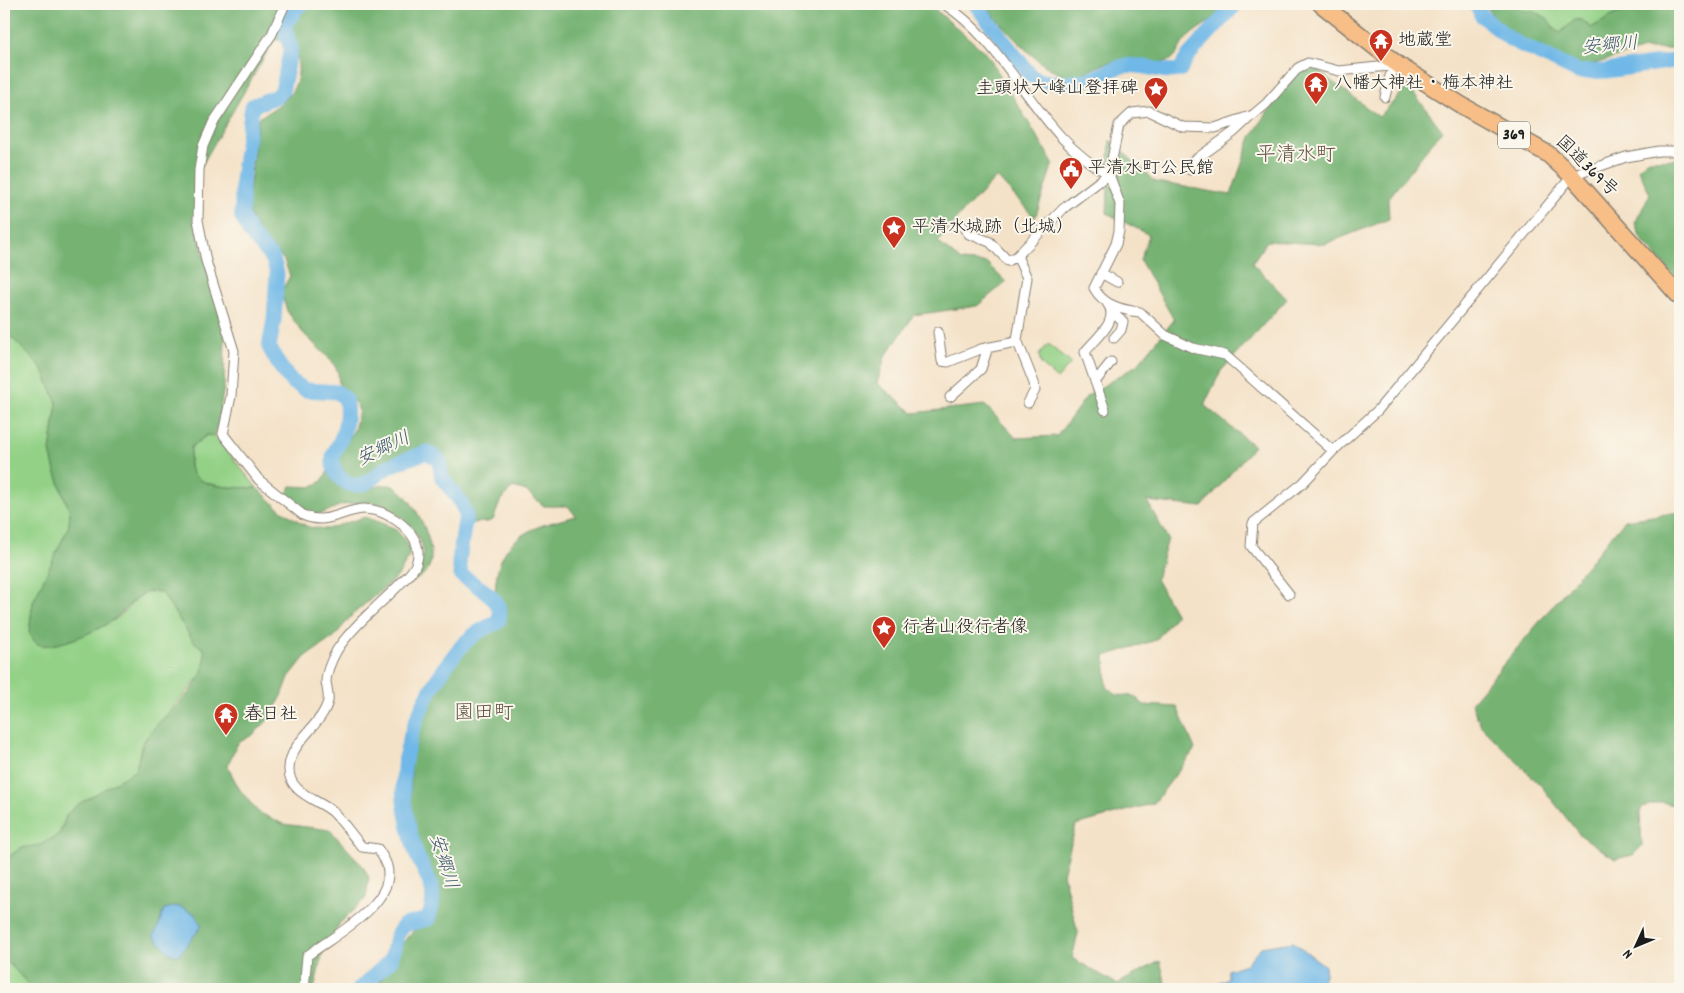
<svg xmlns="http://www.w3.org/2000/svg" width="1684" height="993" viewBox="0 0 1684 993" font-family="Dekko,'Klee One',sans-serif">
	<style>
		.green { fill: #93d186; stroke: #587651 }
		.forest { fill: #76b373; stroke: #496848 }
		.water { fill: #6fb8e7; stroke: #466a82 }
		.lines { fill: none; stroke-linecap: round; stroke-linejoin: round }
		.river { stroke: #6fb8e7; stroke-width: 15 }
		.street-casing { stroke: #887f72; stroke-width: 11 }
		.highway-casing { stroke: #887f72; stroke-width: 19 }
		.street { stroke: #fff; stroke-width: 9 }
		.highway { stroke: #f7be87; stroke-width: 16 }
		.labels { text-anchor: middle; dominant-baseline: central; stroke-width: 4; stroke-linejoin: round; paint-order: stroke }
		.shield { fill: #fbf7ec; stroke: #5f5e5a; stroke-width: 1 }
		.shield-label { font-size: 16px; font-weight: bold; fill: #1c1c1c }
		.poi-label { font-size: 18px; fill: #1c1c1c; stroke: #fbf7ec; text-anchor: start }
		.street-label { font-size: 18px; fill: #1c1c1c; stroke: #fbf7ec }
		.water-label { font-size: 19px; font-style: italic; fill: #3d5a6d; stroke: #fbf7ec }
		.quarter-label { font-size: 20px; fill: #625345; stroke: #fbf7ec }
	</style>
	<rect width="100%" height="100%" fill="#fbf7ec"/>
	<filter id="ink" filterUnits="userSpaceOnUse"><feTurbulence type="fractalNoise" baseFrequency=".02" numOctaves="2"/><feDisplacementMap in="SourceGraphic" scale="10" xChannelSelector="R" yChannelSelector="G"/><feConvolveMatrix kernelMatrix="1 2 1 2 8 2 1 2 1" color-interpolation-filters="sRGB"/></filter>
	<filter id="wash" filterUnits="userSpaceOnUse"><feTurbulence type="fractalNoise" baseFrequency=".0096" numOctaves="4" result="noise"/><feDisplacementMap in="SourceGraphic" scale="20" xChannelSelector="R" yChannelSelector="G"/><feGaussianBlur stdDeviation="1.12" result="paint"/><feColorMatrix in="noise" values="0 0 0 0 0 0 0 0 0 0 0 0 0 0 0 0 0 1.4 0 .05"/><feComposite in="paint" operator="in"/></filter>
	<g filter="url(#wash)">
		<rect width="100%" height="100%" fill="#f4e2c8"/>
		<path class="green" d="M 1511,4 L 1637,4 L 1630,6 L 1591,28 L 1582,20 L 1575,20 L 1560,33 L 1540,14 L 1521,11 Z
			M 4,330 L 42,368 L 57,403 L 50,451 L 55,471 L 70,512 L 69,526 L 33,602 L 29,632 C 43,630 105,625 114,620 C 130,610 140,584 162,593 L 194,642 L 204,649 L 206,656 L 202,674 L 142,743 L 136,770 L 67,814 L 60,833 L 55,837 L 41,845 L 21,848 L 4,860 Z
			M 1048,344 L 1071,363 L 1057,379 L 1041,364 L 1039,355 Z
			M 207,435 L 215,436 L 257,488 C 239,487 195,490 190,467 C 189,461 191,453 191,447 Z
			M 4,958 L 33,989 L 4,989 Z"/>
		<path class="forest" d="M 4,4 L 929,4 L 987,54 L 1053,163 L 1035,218 L 997,177 L 959,216 L 938,242 L 961,261 L 987,263 L 1006,282 L 977,306 L 914,315 L 885,357 L 877,383 L 913,413 L 985,405 L 1016,438 L 1057,436 L 1087,396 L 1137,365 L 1174,320 L 1140,260 L 1149,235 L 1107,213 L 1110,140 L 1156,182 L 1231,195 L 1251,137 L 1298,68 L 1308,63 L 1379,117 L 1408,86 L 1442,130 L 1388,199 L 1389,219 L 1325,244 L 1267,241 L 1252,263 L 1287,299 L 1221,371 L 1204,405 L 1254,446 L 1202,507 L 1147,501 L 1168,539 L 1156,579 L 1176,615 L 1156,640 L 1105,656 L 1107,687 L 1117,695 L 1134,696 L 1144,705 L 1177,707 L 1195,749 L 1154,803 L 1076,825 L 1063,874 L 1078,933 L 1072,958 L 1117,984 L 1160,961 L 1167,989 L 374,989 C 388,973 396,950 409,935 C 417,926 434,924 437,911 C 443,890 422,856 416,835 C 410,817 410,795 411,775 C 411,758 412,736 419,719 C 435,679 467,649 498,619 C 491,573 497,540 546,524 C 556,521 566,519 576,516 L 568,506 L 544,506 L 526,491 L 513,487 L 500,502 L 493,520 L 487,522 L 471,523 C 464,497 445,457 413,455 L 363,480 L 371,488 C 376,487 385,484 390,485 C 412,491 439,547 429,567 C 425,575 416,580 408,585 C 413,570 423,571 423,551 C 423,534 394,507 377,503 C 368,501 353,503 343,505 C 332,507 323,517 311,513 C 302,511 293,502 285,497 L 291,486 L 311,487 L 322,481 L 354,430 L 359,411 L 357,405 L 339,384 L 338,372 L 332,361 L 303,333 L 287,311 L 281,292 L 290,276 L 284,260 L 259,233 L 247,209 L 258,118 C 295,98 307,81 292,39 L 274,40 L 199,170 L 198,234 L 225,330 L 224,387 L 215,436 L 207,435 L 191,447 C 191,453 189,461 190,467 C 195,490 239,487 257,488 L 281,510 L 308,527 L 327,529 L 365,517 L 394,528 L 407,542 L 410,554 L 398,576 L 352,615 L 334,637 L 305,657 L 289,677 L 282,696 L 268,720 L 254,734 L 238,743 L 227,766 L 240,790 L 258,812 L 283,824 L 330,830 L 363,866 L 369,878 L 366,898 L 340,923 L 323,951 L 314,989 L 33,989 L 4,958 L 4,860 L 21,848 L 40,845 L 55,837 L 60,833 L 67,814 L 77,805 L 136,770 C 139,757 141,744 149,734 C 167,710 212,683 204,649 L 194,642 L 162,593 C 142,585 128,608 114,619 C 102,629 53,651 38,644 C 34,642 31,636 29,632 L 33,602 L 69,526 L 70,512 L 55,471 L 50,451 L 57,403 L 42,368 L 4,330 Z
			M 984,4 L 1147,4 L 1152,7 L 1170,9 L 1177,4 L 1229,4 C 1218,19 1201,25 1187,38 C 1178,46 1179,59 1165,62 C 1149,66 1129,58 1111,62 C 1097,65 1085,74 1071,77 C 1045,76 1000,24 984,4 Z
			M 1485,4 L 1511,4 L 1521,10 L 1535,12 L 1547,18 L 1555,30 L 1560,33 L 1575,20 L 1582,20 L 1591,28 L 1630,6 L 1680,4 L 1680,49 L 1644,49 L 1584,67 L 1578,66 C 1545,50 1504,37 1485,4 Z
			M 1680,159 L 1680,283 L 1641,239 L 1635,223 L 1650,194 L 1638,169 L 1647,160 Z
			M 1680,512 L 1680,807 L 1662,802 L 1642,807 L 1640,813 L 1642,846 L 1633,855 L 1615,859 L 1579,834 L 1542,787 L 1481,726 L 1471,703 L 1625,520 Z"/>
		<path class="water" d="M 177,906 L 194,913 L 202,926 L 178,956 L 169,953 L 153,935 C 160,928 160,918 164,909 Z
			M 1293,942 L 1325,966 C 1327,979 1321,982 1312,989 L 1215,989 L 1217,983 L 1228,978 L 1228,970 L 1246,964 L 1261,947 Z"/>
		<g class="lines">
			<path class="river" d="M 303,4 L 297,7 L 284,28 L 291,48 L 282,91 L 277,96 L 252,106 L 242,180 L 242,217 L 250,233 L 273,259 L 277,273 L 274,320 L 269,347 L 279,365 L 291,381 L 306,390 L 337,392 L 345,398 C 348,409 346,428 341,439 C 339,445 334,451 333,457 C 331,471 343,486 358,485 C 370,484 378,473 388,467 C 400,461 414,457 427,452 L 439,460 L 442,478 L 460,501 L 466,514 L 459,561 L 461,575 C 477,587 507,599 498,622 C 490,626 481,629 474,635 C 459,646 449,662 438,678 C 411,721 395,768 407,818 C 410,832 413,849 420,862 C 431,885 438,893 428,919 L 404,925 L 397,935 L 391,960 L 359,989
				M 975,4 L 1031,76 C 1047,86 1077,83 1095,77 C 1104,74 1113,68 1123,66 C 1143,63 1161,74 1180,70 L 1188,56 L 1236,4
				M 1477,4 L 1481,15 L 1511,40 L 1578,72 L 1606,71 L 1680,60"/>
		</g>
	</g>
	<g filter="url(#ink)">
		<g class="lines">
			<defs>
				<path id="street" d="M 285,4 L 272,34 L 213,123 L 203,146 L 199,170 L 198,220 L 206,261 L 234,351 L 231,396 L 223,434 L 259,480 L 303,515 C 336,531 354,491 396,520 C 411,530 423,546 416,564 C 413,573 403,580 397,587 C 377,607 352,627 337,650 C 332,659 326,672 326,682 C 327,688 329,695 328,701 C 322,726 289,742 289,769 C 288,793 319,800 333,812 C 343,822 352,835 362,847 L 378,849 C 381,854 386,861 387,866 C 397,904 331,937 307,956 L 304,989
					M 944,4 C 1012,47 1038,139 1109,174
					M 1385,97 L 1390,76 L 1398,65
					M 1190,170 L 1192,162 L 1234,132 L 1249,118
					M 960,223 L 969,234 L 990,242 L 1008,261 L 1017,256
					M 1101,273 L 1117,282
					M 1112,312 L 1123,322 L 1121,330 L 1114,338
					M 938,332 L 942,361 L 948,362 L 981,349 L 1011,343 L 1017,340 L 1027,278 L 1017,256 L 1064,208 L 1109,174
					M 1017,340 L 1034,383 L 1035,390 L 1028,403
					M 1095,382 L 1111,362
					M 950,397 L 981,369 L 988,347
					M 1105,410 L 1085,352 C 1096,338 1121,320 1107,303
					M 1333,451 L 1225,355 L 1193,348 L 1165,335 L 1140,312 C 1121,310 1103,305 1094,288 L 1116,244 L 1119,231 L 1120,204 L 1109,174 L 1119,125 L 1132,113 L 1149,111 L 1183,127 L 1215,128 L 1253,115 L 1266,104 L 1298,68 L 1308,63 L 1339,71 L 1398,65
					M 1289,594 L 1251,546 L 1253,523 L 1303,483 L 1333,451 L 1378,410 L 1572,176 L 1626,157 L 1659,151 L 1680,151"/>
				<path id="highway" d="M 1321,4 L 1398,65 L 1461,105 L 1548,154 L 1572,176 L 1680,297"/>
			</defs>
			<use href="#street" class="street-casing"/>
			<use href="#highway" class="highway-casing"/>
			<use href="#street" class="street"/>
			<use href="#highway" class="highway"/>
		</g>
	</g>
	<defs>
		<symbol id="temple-pin" viewBox="-11 -11 22 30"><path d="M0 17L-7.5 6A9.5 9.5 0 1 1 7.5 6Z" fill="#c8321e" stroke="#fbf7ec"/><path d="M0-6L5-2H3V0L6.5 2.5H4V6H1.5V3h-3V6H-4V2.5H-6.5L-3 0V-2H-5Z" fill="#fff"/></symbol>
		<symbol id="sight-pin" viewBox="-11 -11 22 30"><path d="M0 17L-7.5 6A9.5 9.5 0 1 1 7.5 6Z" fill="#c8321e" stroke="#fbf7ec"/><path d="M0-6L1.8-2.2L6-1.7L2.9 1.2L3.7 5.4L0 3.3L-3.7 5.4L-2.9 1.2L-6-1.7L-1.8-2.2Z" fill="#fff"/></symbol>
		<symbol id="civic-pin" viewBox="-11 -11 22 30"><path d="M0 17L-7.5 6A9.5 9.5 0 1 1 7.5 6Z" fill="#c8321e" stroke="#fbf7ec"/><path d="M-.6-6.5H3V-4.5H.6V-3L4-1V1h2V6H-6V1h2V-1L-.6-3ZM-1.2 2.5V6h2.4V2.5Z" fill="#fff"/></symbol>
	</defs>
	<g fill-rule="evenodd">
		<use href="#temple-pin" x="1367" y="27" width="28" height="38"/>
		<use href="#temple-pin" x="1302" y="70" width="28" height="38"/>
		<use href="#sight-pin" x="1142" y="75" width="28" height="38"/>
		<use href="#civic-pin" x="1057" y="155" width="28" height="38"/>
		<use href="#sight-pin" x="880" y="214" width="28" height="38"/>
		<use href="#sight-pin" x="870" y="614" width="28" height="38"/>
		<use href="#temple-pin" x="212" y="701" width="28" height="38"/>
	</g>
	<g class="labels">
		<rect class="shield" x="1498" y="121.5" width="32" height="27" rx="4"/>
		<g class="shield-label">
			<text x="1514" y="135">369</text>
		</g>
		<g class="poi-label">
			<text x="1398" y="41">地蔵堂</text>
			<text x="1334" y="84">八幡大神社・梅本神社</text>
			<text x="1138" y="89" text-anchor="end">圭頭状大峰山登拝碑</text>
			<text x="1088" y="169">平清水町公民館</text>
			<text x="912" y="228">平清水城跡（北城）</text>
			<text x="902" y="628">行者山役行者像</text>
			<text x="244" y="715">春日社</text>
		</g>
		<g class="street-label">
			<text transform="translate(1586 167) rotate(44)">国道369号</text>
		</g>
		<g class="water-label">
			<text transform="translate(1610 47) rotate(-5)">安郷川</text>
			<text transform="translate(384 450) rotate(-25)">安郷川</text>
			<text transform="translate(442 862) rotate(73)">安郷川</text>
		</g>
		<g class="quarter-label">
			<text x="1296" y="156">平清水町</text>
			<text x="484" y="714">園田町</text>
		</g>
	</g>
	<rect width="1684" height="993" fill="none" stroke="#fbf7ec" stroke-width="20"/>
	<g transform="translate(1636 946) rotate(226)" stroke="#fbf7ec" stroke-width="4" paint-order="stroke">
	<path d="M0-4L9 19L0 12L-9 19Z" fill="#1c1c1c"/>
	<text y="-8" font-size="14" font-weight="bold" text-anchor="middle" fill="#1c1c1c">N</text>
	</g>
</svg>
